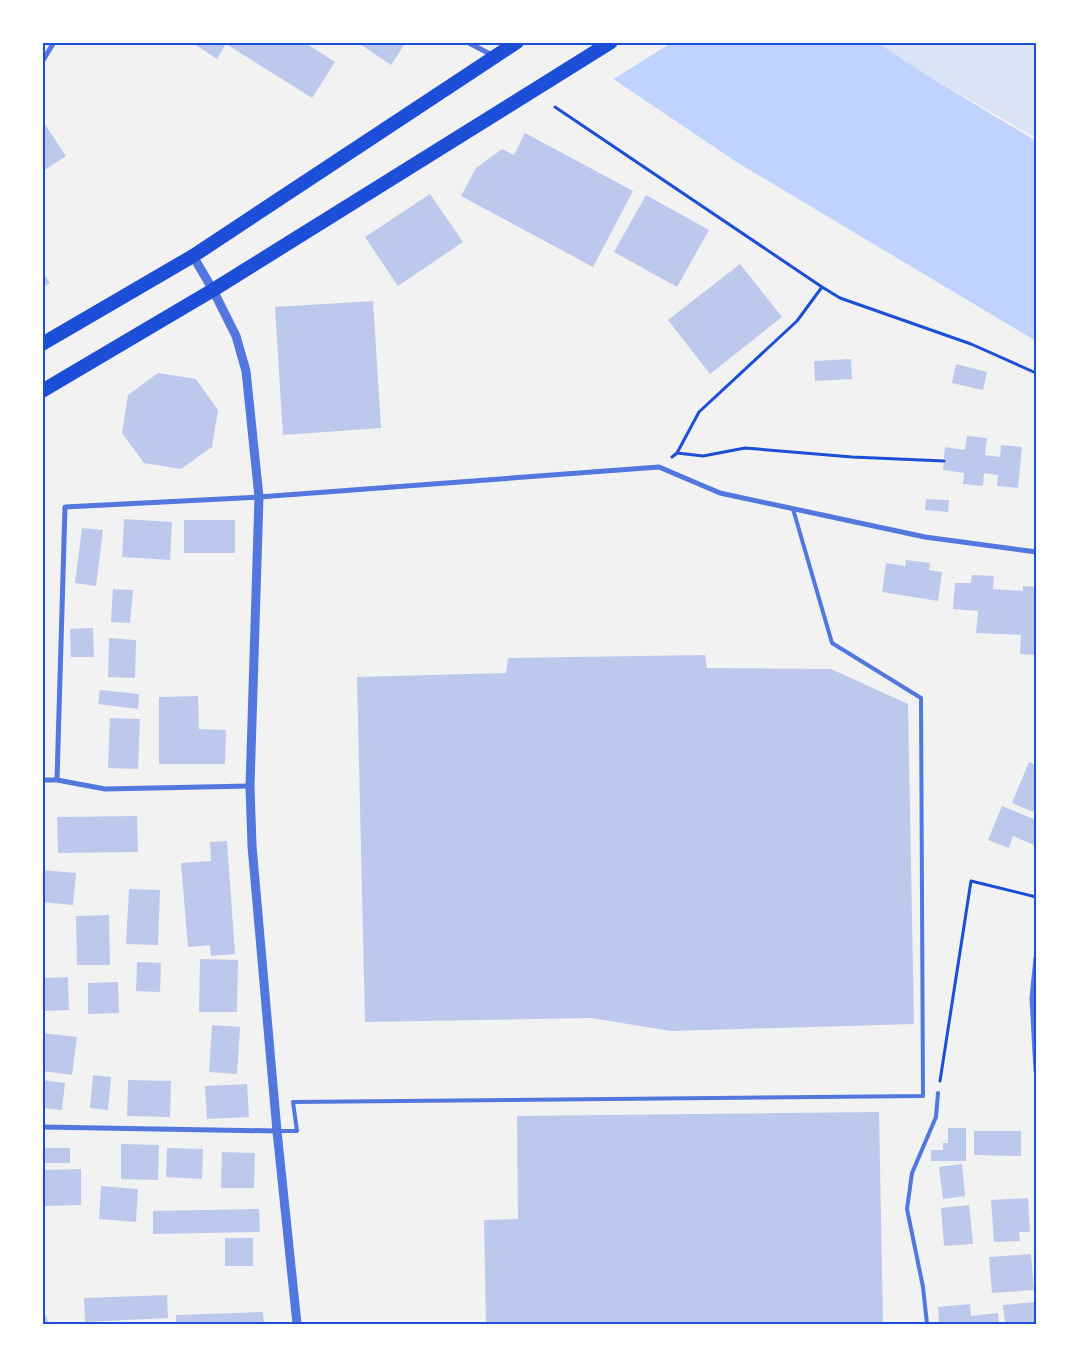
<svg xmlns="http://www.w3.org/2000/svg" width="1079" height="1367" viewBox="0 0 1079 1367" font-family="Montserrat,sans-serif">
	<style>
		.green { fill: #dbe4f7 }
		.water { fill: #bfd3fe }
		.pier { fill: #f2f2f2 }
		.building { fill: #bdc9ec }
		.lines { fill: none; stroke-linecap: round; stroke-linejoin: round }
		.path { stroke: #1d4ed8; stroke-width: 3 }
		.service { stroke: #5277de; stroke-width: 4 }
		.minor { stroke: #5277de; stroke-width: 5 }
		.tertiary { stroke: #5277de; stroke-width: 9 }
		.trunk { stroke: #1d4ed8; stroke-width: 14 }
		.neatline { fill: none; stroke: #1d4ed8; stroke-width: 2 }
	</style>
	<rect width="100%" height="100%" fill="#f2f2f2"/>
	<path class="green" d="M 878,43 L 1036,43 L 1036,138 L 925,74 Z"/>
	<path class="water" d="M 560,43 L 878,43 L 925,74 L 1036,141 L 1036,341 L 738,163 Z"/>
	<path class="pier" d="M 558,42 L 671,43 L 612,80 L 559,45 Z"/>
	<path class="building" d="M 191,42 L 304,42 L 335,62 L 312,98 L 226,44 L 217,59 Z
		M 357,42 L 406,42 L 391,65 Z
		M 42,120 L 66,156 L 42,172 Z
		M 525,133 L 633,191 L 593,267 L 461,196 L 476,168 L 502,149 L 514,155 Z
		M 430,194 L 463,242 L 398,286 L 365,237 Z
		M 646,195 L 709,230 L 677,287 L 614,252 Z
		M 740,264 L 782,317 L 710,374 L 668,320 Z
		M 42,271 L 50,283 L 42,288 Z
		M 373,301 L 381,428 L 283,435 L 275,307 Z
		M 851,359 L 852,379 L 815,381 L 814,361 Z
		M 956,364 L 987,372 L 983,390 L 952,383 Z
		M 158,373 L 196,379 L 218,410 L 212,447 L 181,469 L 144,463 L 122,433 L 128,395 Z
		M 967,436 L 987,438 L 985,455 L 1000,457 L 1001,445 L 1022,447 L 1018,488 L 997,486 L 998,475 L 984,473 L 983,486 L 963,484 L 964,473 L 943,470 L 945,447 L 965,450 Z
		M 926,499 L 949,500 L 948,512 L 925,510 Z
		M 124,519 L 172,522 L 170,560 L 122,557 Z
		M 184,520 L 235,520 L 235,553 L 184,553 Z
		M 82,528 L 103,530 L 96,586 L 75,583 Z
		M 906,560 L 930,563 L 929,570 L 942,572 L 938,601 L 882,592 L 886,563 L 905,566 Z
		M 972,575 L 994,576 L 993,589 L 1023,591 L 1023,586 L 1036,587 L 1036,655 L 1020,654 L 1021,635 L 976,633 L 978,611 L 953,609 L 955,583 L 971,583 Z
		M 113,589 L 133,590 L 130,623 L 111,622 Z
		M 93,628 L 94,657 L 71,657 L 70,629 Z
		M 109,638 L 136,640 L 135,678 L 108,677 Z
		M 705,655 L 707,668 L 831,669 L 908,704 L 914,1024 L 671,1031 L 591,1018 L 365,1022 L 357,677 L 506,673 L 508,658 Z
		M 100,690 L 139,694 L 138,709 L 98,704 Z
		M 198,696 L 199,729 L 226,730 L 225,764 L 159,764 L 159,697 Z
		M 110,718 L 140,719 L 138,769 L 108,768 Z
		M 1029,762 L 1036,765 L 1036,804 L 1033,812 L 1012,803 Z
		M 1002,806 L 1036,820 L 1036,846 L 1013,836 L 1009,848 L 988,840 Z
		M 137,816 L 138,852 L 58,853 L 57,817 Z
		M 227,841 L 235,954 L 211,956 L 210,945 L 188,947 L 181,863 L 211,861 L 210,842 Z
		M 42,870 L 76,873 L 73,905 L 42,902 Z
		M 129,889 L 160,890 L 158,945 L 126,944 Z
		M 109,915 L 110,965 L 77,965 L 76,916 Z
		M 200,959 L 238,960 L 237,1012 L 199,1012 Z
		M 137,962 L 161,963 L 160,992 L 136,991 Z
		M 68,977 L 69,1010 L 45,1011 L 43,978 Z
		M 118,982 L 119,1013 L 88,1014 L 88,983 Z
		M 212,1025 L 240,1027 L 237,1074 L 209,1072 Z
		M 42,1033 L 77,1037 L 72,1075 L 42,1071 Z
		M 93,1075 L 111,1077 L 108,1110 L 90,1108 Z
		M 42,1080 L 65,1083 L 62,1110 L 42,1108 Z
		M 128,1080 L 171,1081 L 170,1117 L 127,1116 Z
		M 247,1084 L 249,1117 L 207,1119 L 205,1086 Z
		M 879,1112 L 883,1324 L 486,1324 L 484,1220 L 518,1219 L 517,1116 Z
		M 948,1128 L 966,1128 L 966,1161 L 931,1161 L 931,1150 L 943,1150 L 943,1143 L 948,1143 Z
		M 974,1131 L 1021,1131 L 1021,1156 L 974,1155 Z
		M 121,1144 L 159,1145 L 158,1180 L 121,1179 Z
		M 42,1148 L 70,1148 L 70,1163 L 42,1163 Z
		M 167,1148 L 203,1149 L 202,1179 L 166,1177 Z
		M 222,1152 L 255,1153 L 254,1188 L 221,1188 Z
		M 962,1164 L 965,1196 L 943,1199 L 939,1167 Z
		M 81,1169 L 81,1205 L 44,1206 L 44,1170 Z
		M 101,1186 L 138,1189 L 136,1222 L 99,1219 Z
		M 1028,1198 L 1030,1232 L 1019,1232 L 1020,1241 L 994,1242 L 991,1200 Z
		M 969,1205 L 973,1244 L 944,1246 L 941,1208 Z
		M 259,1209 L 260,1232 L 153,1234 L 153,1211 Z
		M 225,1238 L 253,1238 L 253,1266 L 225,1266 Z
		M 1031,1254 L 1034,1290 L 992,1293 L 989,1257 Z
		M 167,1295 L 168,1318 L 85,1322 L 84,1298 Z
		M 1036,1302 L 1036,1324 L 1005,1324 L 1003,1305 Z
		M 970,1304 L 971,1316 L 998,1313 L 999,1324 L 939,1324 L 938,1307 Z
		M 263,1312 L 264,1324 L 176,1324 L 176,1315 Z
		M 46,1315 L 49,1324 L 42,1324 L 42,1316 Z"/>
	<g class="lines">
		<path class="path" d="M 555,107 L 822,287 L 797,321 L 699,412 L 677,453 L 672,457
			M 822,287 L 840,298 L 971,344 L 1036,373
			M 677,453 L 703,456 L 745,448 L 852,457 L 944,461
			M 940,1081 L 971,881 L 1036,897"/>
		<path class="service" d="M 278,1131 L 297,1131 L 293,1102 L 923,1096 L 921,698 L 832,643 L 793,509
			M 927,1324 L 923,1287 L 907,1209 L 912,1173 L 936,1117 L 938,1093"/>
		<path class="minor" d="M 467,42 L 494,56
			M 42,62 L 54,42
			M 42,780 L 57,780 L 105,789 L 250,786
			M 57,780 L 65,507 L 259,497 L 659,467 L 720,493 L 925,537 L 1036,552
			M 1036,958 L 1032,998 L 1036,1071
			M 42,1127 L 277,1131"/>
		<path class="tertiary" d="M 193,256 L 213,290 L 236,336 L 246,371 L 259,497 L 250,786 L 252,846 L 277,1131 L 297,1324"/>
		<path class="trunk" d="M 42,344 L 193,256 L 517,42
			M 42,391 L 213,290 L 611,42"/>
	</g>
	<rect width="1079" height="1367" fill="none" stroke="#ffffff" stroke-width="88"/>
	<rect x="44" y="44" width="991" height="1279" class="neatline"/>
</svg>
